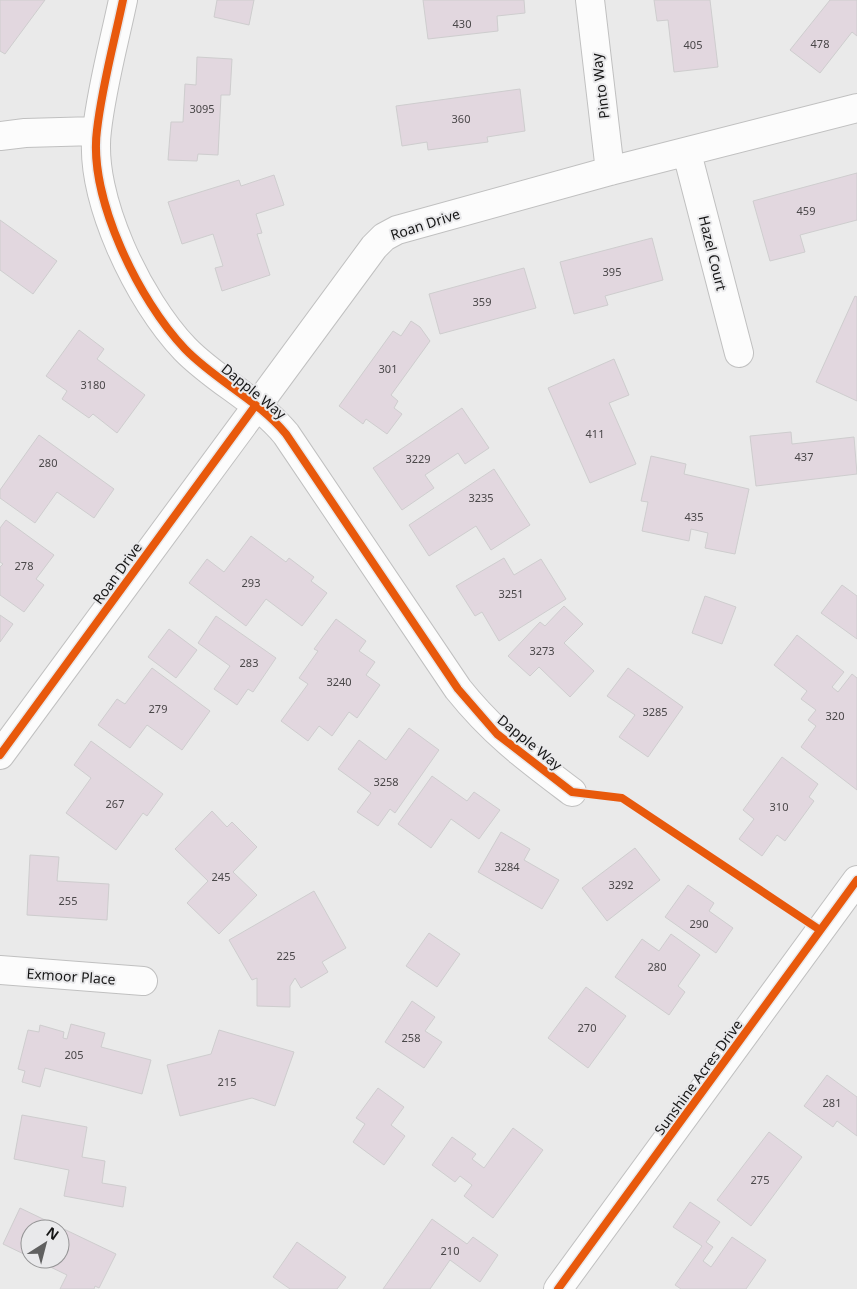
<svg xmlns="http://www.w3.org/2000/svg" width="857" height="1289" viewBox="0 0 857 1289" font-family="'Noto Sans',sans-serif">
	<style>
		.building { fill: #e2d7df; stroke: #cecdce }
		.lines { fill: none; stroke-linecap: round; stroke-linejoin: round }
		.minor-casing { stroke: #c0c0c0; stroke-width: 30 }
		.minor { stroke: #fcfcfc; stroke-width: 28 }
		.cycleway-casing { stroke: #e9e9eb; stroke-width: 11 }
		.cycleway { stroke: #e8590c; stroke-width: 8 }
		.labels { text-anchor: middle; dominant-baseline: central; stroke-width: 4; stroke-linejoin: round; paint-order: stroke }
		.number-label { font-size: 11px; fill: #4a4749 }
		.street-label { font-size: 14px; fill: #161616; stroke: #e9e9eb }
	</style>
	<rect width="100%" height="100%" fill="#eaeaea"/>
	<path class="building" d="M 0,0 L 45,0 L 5,54 L 0,51 Z
		M 217,0 L 254,0 L 249,25 L 214,17 Z
		M 423,0 L 524,0 L 525,13 L 497,16 L 498,31 L 428,39 Z
		M 654,0 L 710,0 L 718,67 L 674,72 L 668,20 L 657,21 Z
		M 830,0 L 857,0 L 857,36 L 852,32 L 820,73 L 790,50 Z
		M 197,57 L 232,59 L 230,95 L 221,95 L 218,155 L 198,154 L 197,161 L 168,160 L 171,122 L 183,122 L 185,84 L 196,85 Z
		M 520,89 L 525,131 L 487,137 L 488,142 L 428,150 L 427,142 L 402,146 L 396,106 Z
		M 857,173 L 857,220 L 800,235 L 805,252 L 770,261 L 753,201 Z
		M 274,175 L 284,205 L 256,214 L 262,233 L 257,234 L 270,275 L 222,291 L 215,268 L 223,266 L 213,234 L 182,244 L 168,202 L 239,180 L 241,186 Z
		M 0,220 L 57,261 L 33,294 L 0,270 Z
		M 652,238 L 663,280 L 605,296 L 608,305 L 574,314 L 560,262 Z
		M 524,268 L 536,308 L 440,334 L 429,294 Z
		M 855,296 L 857,297 L 857,401 L 816,382 Z
		M 411,321 L 420,327 L 430,341 L 391,395 L 398,401 L 394,408 L 402,414 L 387,434 L 366,419 L 363,424 L 339,406 L 393,331 L 401,336 Z
		M 79,330 L 104,349 L 97,359 L 145,395 L 117,433 L 93,414 L 89,418 L 62,399 L 67,391 L 46,376 Z
		M 614,359 L 629,395 L 609,403 L 636,464 L 590,483 L 548,388 Z
		M 462,408 L 489,448 L 465,464 L 458,453 L 425,475 L 434,488 L 402,510 L 373,468 Z
		M 791,432 L 792,444 L 854,437 L 857,474 L 756,486 L 750,436 Z
		M 39,435 L 114,489 L 94,518 L 57,492 L 35,523 L 0,498 L 0,490 Z
		M 651,456 L 686,464 L 684,474 L 749,489 L 735,554 L 705,548 L 708,533 L 691,529 L 689,541 L 642,531 L 648,502 L 641,501 Z
		M 494,469 L 530,525 L 491,550 L 476,526 L 429,556 L 409,525 Z
		M 6,520 L 54,555 L 36,579 L 44,585 L 24,612 L 0,595 L 0,567 L 3,564 L 0,562 L 0,528 Z
		M 251,536 L 286,562 L 289,558 L 314,577 L 311,581 L 327,593 L 302,626 L 266,599 L 246,626 L 189,583 L 207,559 L 224,572 Z
		M 504,558 L 514,575 L 541,559 L 566,599 L 499,641 L 482,612 L 475,616 L 456,586 Z
		M 842,585 L 857,596 L 857,639 L 821,613 Z
		M 705,596 L 736,607 L 722,644 L 692,633 Z
		M 564,606 L 583,624 L 564,643 L 594,671 L 570,697 L 539,667 L 530,676 L 508,656 L 540,622 L 545,626 Z
		M 0,615 L 13,624 L 0,642 Z
		M 216,616 L 276,658 L 253,692 L 248,689 L 237,705 L 214,689 L 230,666 L 198,643 Z
		M 336,619 L 366,641 L 359,651 L 375,662 L 366,675 L 380,685 L 357,718 L 349,712 L 332,736 L 319,726 L 308,741 L 281,721 L 308,684 L 299,678 L 318,651 L 314,649 Z
		M 169,629 L 197,650 L 176,678 L 148,657 Z
		M 797,635 L 844,672 L 832,687 L 838,692 L 852,674 L 857,678 L 857,790 L 801,747 L 816,726 L 808,720 L 816,710 L 801,699 L 807,691 L 774,665 Z
		M 152,668 L 210,711 L 182,750 L 147,725 L 130,748 L 98,725 L 117,699 L 125,704 Z
		M 628,668 L 683,707 L 648,757 L 619,737 L 635,715 L 607,696 Z
		M 409,728 L 439,750 L 395,813 L 390,809 L 378,826 L 357,812 L 371,793 L 338,769 L 359,740 L 386,760 Z
		M 91,741 L 163,794 L 147,816 L 143,813 L 116,850 L 66,813 L 91,778 L 74,765 Z
		M 782,757 L 818,784 L 809,797 L 814,801 L 785,841 L 777,835 L 762,856 L 739,839 L 754,819 L 743,810 Z
		M 432,776 L 467,801 L 474,792 L 500,810 L 479,839 L 451,819 L 431,848 L 398,824 Z
		M 212,811 L 227,827 L 232,822 L 257,847 L 233,872 L 257,895 L 219,934 L 187,903 L 208,881 L 175,849 Z
		M 501,832 L 530,849 L 524,860 L 559,880 L 542,909 L 478,872 Z
		M 635,848 L 660,880 L 607,921 L 582,888 Z
		M 30,855 L 59,857 L 57,881 L 109,884 L 107,920 L 27,915 Z
		M 688,885 L 714,903 L 709,911 L 733,928 L 716,953 L 665,917 Z
		M 314,891 L 346,948 L 322,962 L 328,972 L 301,988 L 295,978 L 290,986 L 290,1007 L 257,1006 L 257,978 L 252,980 L 229,940 Z
		M 429,933 L 460,954 L 437,987 L 406,966 Z
		M 671,934 L 700,955 L 678,986 L 685,992 L 669,1015 L 615,977 L 642,939 L 659,951 Z
		M 586,987 L 626,1016 L 588,1068 L 548,1038 Z
		M 412,1001 L 435,1017 L 425,1031 L 442,1042 L 424,1068 L 385,1042 Z
		M 71,1024 L 105,1033 L 101,1047 L 151,1060 L 142,1094 L 45,1068 L 40,1087 L 22,1082 L 25,1071 L 18,1069 L 28,1030 L 39,1032 L 40,1025 L 64,1032 L 63,1038 L 67,1039 Z
		M 219,1030 L 294,1052 L 275,1106 L 252,1098 L 180,1116 L 167,1065 L 211,1054 Z
		M 827,1075 L 857,1097 L 857,1136 L 837,1121 L 833,1127 L 804,1106 Z
		M 378,1088 L 404,1107 L 391,1125 L 405,1136 L 384,1165 L 353,1142 L 365,1124 L 356,1118 Z
		M 22,1115 L 87,1127 L 82,1157 L 105,1161 L 102,1183 L 126,1187 L 123,1207 L 64,1196 L 69,1170 L 14,1159 Z
		M 513,1128 L 543,1150 L 493,1218 L 464,1196 L 472,1185 L 460,1176 L 455,1182 L 432,1165 L 452,1137 L 476,1154 L 472,1159 L 484,1168 Z
		M 769,1132 L 802,1157 L 751,1226 L 717,1200 Z
		M 690,1202 L 720,1222 L 706,1242 L 713,1247 L 703,1261 L 711,1267 L 732,1237 L 766,1260 L 746,1289 L 681,1289 L 675,1285 L 702,1246 L 673,1227 Z
		M 20,1208 L 116,1254 L 99,1288 L 95,1286 L 94,1289 L 60,1289 L 67,1275 L 34,1259 L 60,1259 L 60,1229 L 30,1229 L 30,1257 L 3,1244 Z
		M 432,1219 L 467,1244 L 473,1237 L 498,1255 L 480,1282 L 450,1260 L 430,1289 L 383,1289 Z
		M 297,1242 L 346,1277 L 337,1289 L 290,1289 L 273,1277 Z"/>
	<g class="lines">
		<defs>
			<path id="minor" d="M 123,0 C 114,43 102,86 97,130 C 88,197 139,301 185,349 C 216,381 258,400 286,434 L 458,689 C 494,734 527,758 572,792
				M 590,0 L 610,171
				M 0,136 L 25,133 L 96,131
				M 687,153 L 739,353
				M 0,755 L 374,247 L 384,237 L 397,230 L 610,171 L 857,108
				M 0,970 L 143,981
				M 558,1289 L 857,880"/>
		</defs>
		<use href="#minor" class="minor-casing"/>
		<use href="#minor" class="minor"/>
		<defs>
			<path id="cycleway" d="M 123,0 C 114,43 102,86 97,130 C 88,197 139,301 185,349 C 216,381 258,400 286,434 L 458,689 L 497,734 L 572,792 L 622,798 L 820,930
				M 0,755 L 255,406
				M 558,1289 L 857,880"/>
		</defs>
		<use href="#cycleway" class="cycleway-casing"/>
		<use href="#cycleway" class="cycleway"/>
	</g>
	<g class="labels">
		<g class="number-label">
			<text x="462" y="23">430</text>
			<text x="820" y="43">478</text>
			<text x="693" y="44">405</text>
			<text x="202" y="108">3095</text>
			<text x="461" y="118">360</text>
			<text x="806" y="210">459</text>
			<text x="612" y="271">395</text>
			<text x="482" y="301">359</text>
			<text x="388" y="368">301</text>
			<text x="93" y="384">3180</text>
			<text x="595" y="433">411</text>
			<text x="804" y="456">437</text>
			<text x="418" y="458">3229</text>
			<text x="48" y="462">280</text>
			<text x="481" y="497">3235</text>
			<text x="694" y="516">435</text>
			<text x="24" y="565">278</text>
			<text x="251" y="582">293</text>
			<text x="511" y="593">3251</text>
			<text x="542" y="650">3273</text>
			<text x="249" y="662">283</text>
			<text x="339" y="681">3240</text>
			<text x="158" y="708">279</text>
			<text x="655" y="711">3285</text>
			<text x="835" y="715">320</text>
			<text x="386" y="781">3258</text>
			<text x="115" y="803">267</text>
			<text x="779" y="806">310</text>
			<text x="507" y="866">3284</text>
			<text x="221" y="876">245</text>
			<text x="621" y="884">3292</text>
			<text x="68" y="900">255</text>
			<text x="699" y="923">290</text>
			<text x="286" y="955">225</text>
			<text x="657" y="966">280</text>
			<text x="587" y="1027">270</text>
			<text x="411" y="1037">258</text>
			<text x="74" y="1054">205</text>
			<text x="227" y="1081">215</text>
			<text x="832" y="1102">281</text>
			<text x="760" y="1179">275</text>
			<text x="450" y="1250">210</text>
		</g>
		<g class="street-label">
			<text transform="translate(600 86) rotate(-97)">Pinto Way</text>
			<text transform="translate(425 224) rotate(-18)">Roan Drive</text>
			<text transform="translate(713 253) rotate(76)">Hazel Court</text>
			<text transform="translate(254 391) rotate(39)">Dapple Way</text>
			<text transform="translate(117 573) rotate(-54)">Roan Drive</text>
			<text transform="translate(530 742) rotate(39)">Dapple Way</text>
			<text transform="translate(71 976) rotate(4)">Exmoor Place</text>
			<text transform="translate(698 1077) rotate(-54)">Sunshine Acres Drive</text>
		</g>
	</g>
	<g transform="translate(45 1244) rotate(36)"><circle r="24" fill="#e9e9eb" stroke="#959596"/>
	<path d="M0-4L9 19L0 12L-9 19Z" fill="#606060"/>
	<text y="-8" font-size="14" font-weight="bold" text-anchor="middle" fill="#161616">N</text>
	</g>
</svg>
